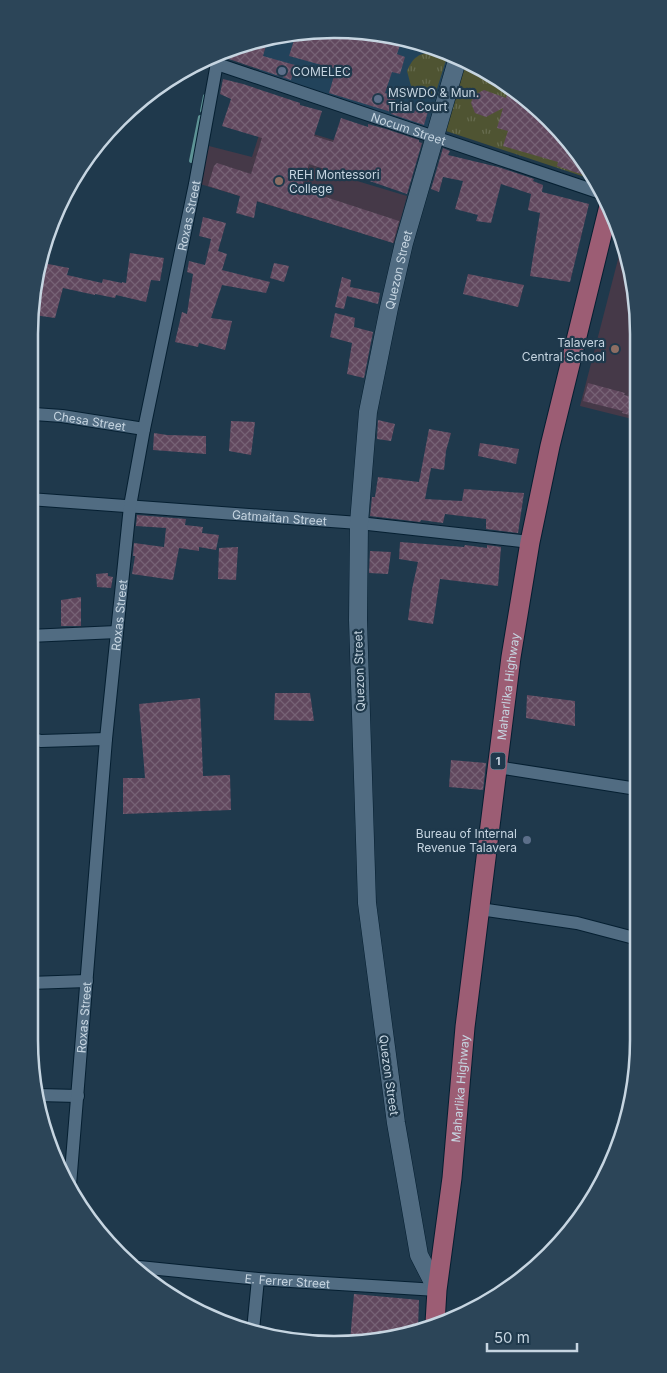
<svg xmlns="http://www.w3.org/2000/svg" width="667" height="1373" viewBox="0 0 667 1373" font-family="Inter,sans-serif">
	<style>
		.built { fill: #22435b }
		.education { fill: #453948 }
		.grass { fill: url(#grass-tufts) }
		.lines { fill: none; stroke-linecap: round; stroke-linejoin: round }
		.stream { stroke: #5e9496; stroke-width: 4 }
		.building { fill: url(#building-cross-hatch) }
		.street-casing { stroke: #051f31; stroke-width: 14 }
		.secondary-casing { stroke: #051f31; stroke-width: 19 }
		.primary-casing { stroke: #051f31; stroke-width: 21 }
		.street { stroke: #516c82; stroke-width: 12 }
		.secondary { stroke: #516c82; stroke-width: 18 }
		.primary { stroke: #9c5d74; stroke-width: 19 }
		.service-dot { fill: #5c6f8a; stroke: #1f394c; stroke-width: 2 }
		.education-dot { fill: #8d6e63; stroke: #1f394c; stroke-width: 2 }
		.labels { text-anchor: middle; dominant-baseline: central; stroke-width: 4.5; stroke-linejoin: round; paint-order: stroke }
		.shield { fill: #1f394c; stroke: #94a6b4; stroke-width: 1 }
		.shield-label { font-size: 11px; font-weight: bold; fill: #c6d5e1 }
		.poi-label { font-size: 12px; fill: #c6d5e1; stroke: #1f394c; text-anchor: start }
		.street-label { font-size: 12px; fill: #c6d5e1; stroke: #1f394c }
		.rim { fill: none; stroke: #c6d5e1; stroke-width: 2.5 }
	</style>
	<defs>
		<pattern id="grass-tufts" width="24" height="20" patternUnits="userSpaceOnUse" patternTransform="scale(1.25)"><rect width="24" height="20" fill="#4f5432"/><path d="M3 7l-1-3M5 7V3M7 7l1-3M15 17l-1-3M17 17v-4M19 17l1-3" fill="none" stroke="#676c4f"/></pattern>
		<pattern id="building-cross-hatch" width="8" height="8" patternUnits="userSpaceOnUse" patternTransform="scale(1.25)"><rect width="8" height="8" fill="#61485e"/><path d="M0 0l8 8M0 8l8-8" fill="none" stroke="#766275"/></pattern>
	</defs>
	<rect width="100%" height="100%" fill="#1f394c"/>
	<path class="built" d="M 334,29 L 453,53 L 429,131 L 256,81 L 267,42 Z"/>
	<path class="education" d="M 264,119 L 353,146 L 344,177 L 407,196 L 394,243 L 200,184 L 209,146 L 252,157 Z
		M 622,244 L 636,293 L 636,420 L 580,406 Z"/>
	<path class="grass" d="M 434,52 L 447,57 L 434,98 L 420,92 L 411,86 L 407,71 C 413,57 419,53 434,52 Z
		M 464,60 L 519,92 L 575,148 L 594,180 L 443,130 Z"/>
	<g class="lines">
		<path class="stream" d="M 202,111 L 205,96
			M 191,161 L 200,117"/>
	</g>
	<path class="building" d="M 334,29 L 401,42 L 397,54 L 405,57 L 400,74 L 392,72 L 385,93 L 396,96 L 391,112 L 329,93 L 336,69 L 289,56 L 295,37 Z
		M 267,42 L 263,56 L 295,65 L 291,80 L 226,58 L 227,50 Z
		M 223,79 L 243,84 L 300,103 L 300,105 L 322,111 L 314,136 L 333,142 L 341,118 L 368,127 L 368,124 L 386,129 L 419,140 L 419,142 L 422,143 L 407,194 L 358,177 L 357,179 L 346,176 L 309,164 L 301,189 L 399,221 L 393,243 L 257,201 L 254,218 L 236,213 L 240,196 L 208,186 L 214,166 L 217,163 L 251,174 L 262,138 L 222,126 L 231,99 L 220,94 Z
		M 484,90 L 506,98 L 508,90 L 521,94 L 575,148 L 592,178 L 557,166 L 558,162 L 503,146 L 508,131 L 497,128 L 503,108 L 486,117 L 475,113 L 471,103 L 474,95 Z
		M 417,105 L 429,108 L 424,125 L 391,114 L 394,107 L 414,113 Z
		M 443,148 L 450,151 L 448,155 L 498,167 L 534,179 L 533,181 L 543,185 L 542,192 L 589,204 L 570,282 L 530,276 L 540,213 L 528,210 L 531,194 L 501,184 L 491,223 L 476,221 L 478,215 L 455,209 L 463,181 L 443,177 L 439,192 L 431,189 Z
		M 203,217 L 226,223 L 218,251 L 227,254 L 222,270 L 270,282 L 266,293 L 222,285 L 211,318 L 232,321 L 225,350 L 199,343 L 198,347 L 175,342 L 182,312 L 187,314 L 193,274 L 187,272 L 189,261 L 205,265 L 211,239 L 199,236 Z
		M 130,253 L 164,258 L 160,281 L 151,280 L 146,302 L 116,295 L 115,298 L 95,294 L 95,295 L 63,288 L 55,318 L 34,315 L 35,313 L 33,312 L 43,263 L 69,268 L 67,275 L 102,283 L 103,279 L 122,283 L 122,282 L 126,283 Z
		M 274,263 L 289,266 L 284,282 L 270,278 Z
		M 468,274 L 524,285 L 518,307 L 463,294 Z
		M 342,277 L 351,280 L 350,287 L 380,293 L 378,304 L 347,296 L 344,309 L 335,307 Z
		M 335,313 L 355,318 L 354,327 L 373,332 L 364,378 L 347,374 L 352,343 L 330,337 Z
		M 588,383 L 625,393 L 624,395 L 636,398 L 636,417 L 622,413 L 623,411 L 583,401 Z
		M 378,420 L 395,424 L 391,441 L 377,439 Z
		M 231,421 L 255,422 L 251,455 L 229,451 Z
		M 429,429 L 451,433 L 446,451 L 444,470 L 431,468 L 425,499 L 462,501 L 464,489 L 524,493 L 518,533 L 486,529 L 486,519 L 445,514 L 443,523 L 421,520 L 420,522 L 370,516 L 372,497 L 375,497 L 378,477 L 419,482 Z
		M 154,433 L 167,435 L 206,436 L 206,454 L 153,450 Z
		M 480,443 L 519,449 L 516,464 L 478,456 Z
		M 137,515 L 186,519 L 185,525 L 203,527 L 202,533 L 219,535 L 216,550 L 199,547 L 199,551 L 179,548 L 173,580 L 132,574 L 135,556 L 133,556 L 134,543 L 164,547 L 166,528 L 136,526 Z
		M 400,542 L 464,547 L 465,545 L 487,548 L 487,545 L 501,547 L 498,586 L 440,579 L 433,624 L 408,620 L 412,589 L 418,562 L 399,559 Z
		M 238,547 L 236,580 L 218,579 L 219,548 Z
		M 370,551 L 391,552 L 388,574 L 369,573 Z
		M 108,573 L 108,576 L 113,577 L 111,588 L 97,587 L 96,574 Z
		M 81,597 L 81,626 L 61,626 L 61,600 Z
		M 275,693 L 310,693 L 314,721 L 274,720 Z
		M 527,695 L 575,701 L 575,726 L 526,718 Z
		M 200,698 L 203,776 L 230,775 L 231,810 L 123,814 L 123,778 L 145,778 L 139,704 Z
		M 451,760 L 486,763 L 483,790 L 449,787 Z
		M 354,1294 L 419,1300 L 418,1328 L 373,1342 L 350,1341 Z"/>
	<g class="lines">
		<defs>
			<g id="street">
				<path id="s1" d="M 217,64 L 601,193"/>
				<path id="s2" d="M 34,414 L 62,416 L 144,429"/>
				<path id="s3" d="M 29,499 L 359,523 L 530,542"/>
				<path d="M 29,636 L 117,632"/>
				<path d="M 29,738 L 41,741 L 106,739"/>
				<path d="M 497,767 L 637,789"/>
				<path d="M 480,909 L 577,923 L 638,939"/>
				<path d="M 29,983 L 87,981"/>
				<path d="M 38,1095 L 78,1096"/>
				<path id="s4" d="M 70,1185 L 106,739 L 130,506 L 144,429 L 195,184 L 219,52"/>
				<path id="s5" d="M 139,1267 L 258,1279 L 437,1290"/>
				<path d="M 253,1330 L 258,1279"/>
			</g>
			<g id="secondary">
				<path id="s6" d="M 437,1290 L 419,1255 L 396,1123 L 367,903 L 358,620 L 359,523 L 368,412 L 389,308 L 404,243 L 458,57"/>
			</g>
			<g id="primary">
				<path id="s7" d="M 435,1323 L 437,1290 L 452,1178 L 465,1027 L 511,657 L 530,542 L 550,446 L 609,206"/>
			</g>
		</defs>
		<use href="#street" class="street-casing"/>
		<use href="#secondary" class="secondary-casing"/>
		<use href="#primary" class="primary-casing"/>
		<use href="#street" class="street"/>
		<use href="#secondary" class="secondary"/>
		<use href="#primary" class="primary"/>
	</g>
	<g class="service-dot">
		<circle cx="282" cy="71" r="5"/>
		<circle cx="378" cy="99" r="5"/>
		<circle cx="527" cy="840" r="5"/>
	</g>
	<g class="education-dot">
		<circle cx="279" cy="181" r="5"/>
		<circle cx="615" cy="349" r="5"/>
	</g>
	<g class="labels">
		<rect class="shield" x="490.5" y="752.5" width="15" height="17" rx="4"/>
		<g class="shield-label">
			<text x="498" y="761">1</text>
		</g>
		<g class="poi-label">
			<text x="292" y="71">COMELEC</text>
			<text x="388" y="92">MSWDO &amp; Mun.<tspan x="388" dy="14">Trial Court</tspan></text>
			<text x="289" y="174">REH Montessori<tspan x="289" dy="14">College</tspan></text>
			<text x="605" y="342" text-anchor="end">Talavera<tspan x="605" dy="14">Central School</tspan></text>
			<text x="517" y="833" text-anchor="end">Bureau of Internal<tspan x="517" dy="14">Revenue Talavera</tspan></text>
		</g>
		<g class="street-label">
			<text stroke="none"><textPath href="#s1" startOffset="202">Nocum Street</textPath></text>
			<text stroke="none"><textPath href="#s4" startOffset="978">Roxas Street</textPath></text>
			<text stroke="none"><textPath href="#s6" startOffset="1032">Quezon Street</textPath></text>
			<text stroke="none"><textPath href="#s2" startOffset="56">Chesa Street</textPath></text>
			<text stroke="none"><textPath href="#s3" startOffset="251">Gatmaitan Street</textPath></text>
			<text stroke="none"><textPath href="#s4" startOffset="572">Roxas Street</textPath></text>
			<text transform="translate(359 671) rotate(-92)">Quezon Street</text>
			<text stroke="none"><textPath href="#s7" startOffset="641">Maharlika Highway</textPath></text>
			<text stroke="none"><textPath href="#s4" startOffset="168">Roxas Street</textPath></text>
			<text transform="translate(389 1075) rotate(82)">Quezon Street</text>
			<text stroke="none"><textPath href="#s7" startOffset="236">Maharlika Highway</textPath></text>
			<text stroke="none"><textPath href="#s5" startOffset="149">E. Ferrer Street</textPath></text>
		</g>
	</g>
	<path d="M0 0H667V1373H0ZM334 38H334A296 296 0 0 1 630 334V1040A296 296 0 0 1 334 1336H334A296 296 0 0 1 38 1040V334A296 296 0 0 1 334 38Z" fill="#2c4558" fill-rule="evenodd"/>
	<path class="rim" d="M334 38H334A296 296 0 0 1 630 334V1040A296 296 0 0 1 334 1336H334A296 296 0 0 1 38 1040V334A296 296 0 0 1 334 38Z"/>
	<path d="M487 1343v8h90v-8" fill="none" stroke="#c6d5e1" stroke-width="2.5"/>
	<text x="494" y="1343" font-size="15" fill="#c6d5e1" stroke="#1f394c" stroke-width="4" paint-order="stroke">50 m</text>
</svg>
